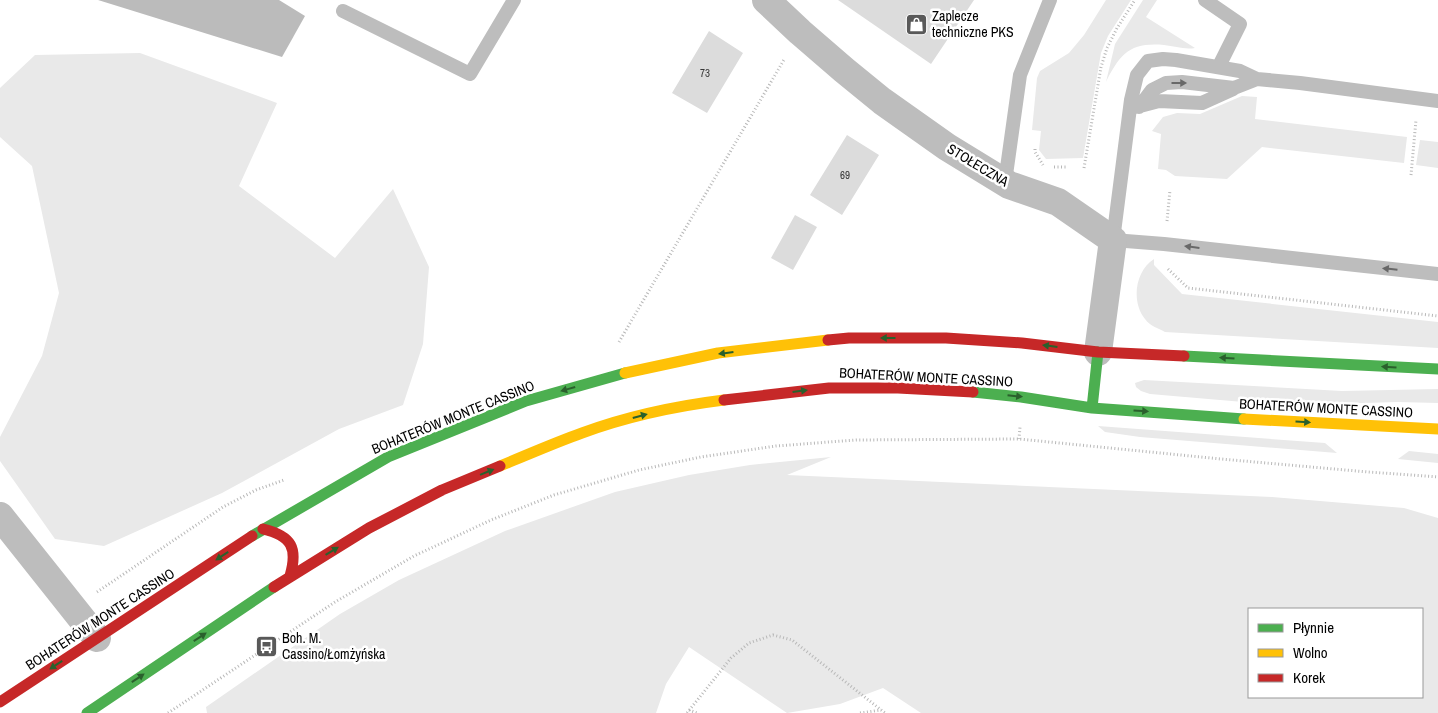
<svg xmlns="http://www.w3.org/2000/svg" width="1438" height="713" viewBox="0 0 1438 713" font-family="'Archivo Narrow',sans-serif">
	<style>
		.green { fill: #e9e9e9; fill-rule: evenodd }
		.water { fill: #bbb }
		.building { fill: #dcdcdc }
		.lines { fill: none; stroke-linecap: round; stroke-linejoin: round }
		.path { stroke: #b8b8b8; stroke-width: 3; stroke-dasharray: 1 2.5; stroke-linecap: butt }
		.lane { stroke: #bdbdbd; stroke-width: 14 }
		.street { stroke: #bdbdbd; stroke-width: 28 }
		.fast { stroke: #4caf50; stroke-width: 11 }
		.slow { stroke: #ffc107; stroke-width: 11 }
		.jam { stroke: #c62828; stroke-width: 11 }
		.oneway { fill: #686868 }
		.oneway2 { fill: #2a602c }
		.labels { text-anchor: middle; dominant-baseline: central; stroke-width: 5; stroke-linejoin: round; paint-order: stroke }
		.number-label { font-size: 11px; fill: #373737 }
		.poi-label { font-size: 14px; fill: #000; stroke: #fff; text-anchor: start }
		.street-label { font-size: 14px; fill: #000; stroke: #fff }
	</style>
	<rect width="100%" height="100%" fill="#fff"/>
	<path class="green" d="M 1106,0 L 1131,0 L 1108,36 L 1101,53 L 1083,158 L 1046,159 L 1039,150 L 1041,131 L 1032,130 L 1037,78 L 1040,71 L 1069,53 L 1084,35 Z
		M 1143,0 L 1157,0 L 1146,17 L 1195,48 C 1184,50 1175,46 1164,45 C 1130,42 1120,54 1106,82 L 1115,44 Z
		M 140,53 L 277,103 L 239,186 L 335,258 L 393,189 L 429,267 L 423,344 L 403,405 L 339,429 L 222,493 L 104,546 L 55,539 L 0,461 L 0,437 L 42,356 L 59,293 L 32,166 L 0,137 L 0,88 L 35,55 Z
		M 1242,96 L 1257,97 L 1255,119 L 1407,137 L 1404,163 L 1262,147 L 1227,179 L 1175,176 L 1166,170 L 1158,169 L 1161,134 L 1152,131 L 1163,117 L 1177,113 L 1200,114 Z
		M 1420,140 L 1438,142 L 1438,168 L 1416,165 Z
		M 1154,259 L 1154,265 L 1182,294 L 1438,322 L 1438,348 L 1165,332 C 1158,328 1150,326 1145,319 C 1131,302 1135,271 1154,259 Z
		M 1144,380 L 1342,391 L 1438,389 L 1438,403 L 1397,402 L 1330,404 L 1255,403 L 1150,394 L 1141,391 L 1136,387 L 1135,383 Z
		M 1098,426 L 1325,443 L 1337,453 L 1140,437 L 1105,432 Z
		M 1409,451 L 1438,454 L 1438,463 L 1398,459 Z
		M 831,457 L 787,475 L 1272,497 L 1404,508 L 1438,518 L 1438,713 L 921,713 L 883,688 L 840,704 L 787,713 L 689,647 L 666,684 L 656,713 L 207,713 L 206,707 L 340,614 L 399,580 L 505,531 L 615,492 L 689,475 L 750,465 ZM 1249,609 L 1422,609 L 1422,697 L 1249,697 Z"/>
	<path class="water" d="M 98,0 L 279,0 L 305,16 L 282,57 Z"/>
	<path class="building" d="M 838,0 L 974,0 L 931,64 Z
		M 709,31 L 743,53 L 707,113 L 672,93 Z
		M 847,135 L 879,155 L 842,215 L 810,195 Z
		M 795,215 L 817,227 L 793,270 L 771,258 Z"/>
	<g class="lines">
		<path class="path" d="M 1035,149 L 1035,152 L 1043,165
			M 1054,167 L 1068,167
			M 1084,168 L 1101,67 L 1107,48 L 1117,28 L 1135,0
			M 1411,175 L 1416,120
			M 1167,221 L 1170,190
			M 1168,269 L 1188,288 L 1438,316
			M 619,342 L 785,58
			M 1019,439 L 1020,427
			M 97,592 L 223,507 L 256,490 L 284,480
			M 689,710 L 697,713
			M 168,713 L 335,602 L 414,556 L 491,520 L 554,495 L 639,470 L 701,457 L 776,446 L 856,440 L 1019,439 L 1221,459 L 1368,472 L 1438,477
			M 687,713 L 731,658 L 749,643 L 773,635 L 792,640 L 885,713
			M 860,713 L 881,710"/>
		<path class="lane" d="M 1205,0 L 1240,24 L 1219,66
			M 343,11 L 470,74 L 514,0
			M 1438,101 L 1300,83 L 1257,79 L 1240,71 L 1176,60 L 1163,59 L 1148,61 L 1137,75 L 1131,100 L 1113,240 L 1164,244 L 1438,274
			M 1140,106 L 1152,90 L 1166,83 L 1182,82 L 1234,88 L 1257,79
			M 1139,107 L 1140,106 L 1159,101 L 1202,103 L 1233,89
			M 1005,182 L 1020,75 L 1050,0"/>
		<path class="street" d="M 766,0 L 800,32 L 844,70 L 882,101 L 947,147 L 1009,185 L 1058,202 L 1113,240 L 1098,352
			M 0,516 L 97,638"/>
		<path class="fast" d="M 1184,356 L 1438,369
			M 973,392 L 1021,397 L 1092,408 L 1244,419
			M 1092,408 L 1098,352
			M 252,536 L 388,457 L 526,401 L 625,373
			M 87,713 L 274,587"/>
		<path class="slow" d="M 625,373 L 718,353 L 828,340
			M 1244,419 L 1438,429
			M 500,466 C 527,455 554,443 582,433 C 628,416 676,406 724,400"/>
		<path class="jam" d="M 828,340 L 849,338 L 946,338 L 1022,343 L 1098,352 L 1184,356
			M 724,400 L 829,388 L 898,388 L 973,392
			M 263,529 C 292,536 298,548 290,576
			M 274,587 L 369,528 L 442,490 L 500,466
			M 0,702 L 252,536"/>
	</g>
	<defs><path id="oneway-solid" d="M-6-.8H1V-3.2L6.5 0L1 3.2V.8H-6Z" transform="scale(1.25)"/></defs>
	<g class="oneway">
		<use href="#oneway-solid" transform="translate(1179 83)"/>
		<use href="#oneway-solid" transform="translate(1192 247) rotate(-173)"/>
		<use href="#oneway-solid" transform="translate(1390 269) rotate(-174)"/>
	</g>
	<g class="oneway2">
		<use href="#oneway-solid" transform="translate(888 338) rotate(-180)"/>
		<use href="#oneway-solid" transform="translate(1050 346) rotate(-173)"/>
		<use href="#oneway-solid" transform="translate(726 353) rotate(173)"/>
		<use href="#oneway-solid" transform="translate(1227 358) rotate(-177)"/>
		<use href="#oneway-solid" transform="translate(1389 367) rotate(-177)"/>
		<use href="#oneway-solid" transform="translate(568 389) rotate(164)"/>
		<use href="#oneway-solid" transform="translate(800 391) rotate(-7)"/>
		<use href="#oneway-solid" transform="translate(1015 396) rotate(6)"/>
		<use href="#oneway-solid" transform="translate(1141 411) rotate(4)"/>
		<use href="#oneway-solid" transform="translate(640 416) rotate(-15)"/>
		<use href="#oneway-solid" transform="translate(1303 422) rotate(3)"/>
		<use href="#oneway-solid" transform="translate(487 472) rotate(-22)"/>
		<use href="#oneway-solid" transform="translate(332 551) rotate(-31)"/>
		<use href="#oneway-solid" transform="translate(222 556) rotate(147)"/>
		<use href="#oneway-solid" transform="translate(200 637) rotate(-33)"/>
		<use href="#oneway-solid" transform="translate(56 665) rotate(147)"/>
		<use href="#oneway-solid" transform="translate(138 678) rotate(-34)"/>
	</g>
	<defs>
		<symbol id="shop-square" viewBox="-11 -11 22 22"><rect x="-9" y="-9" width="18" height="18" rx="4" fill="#595959" stroke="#fff"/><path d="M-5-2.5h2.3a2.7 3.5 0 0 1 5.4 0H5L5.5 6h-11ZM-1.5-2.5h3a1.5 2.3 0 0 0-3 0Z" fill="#fff"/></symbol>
		<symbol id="bus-square" viewBox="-11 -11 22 22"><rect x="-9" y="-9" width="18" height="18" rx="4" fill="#595959" stroke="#fff"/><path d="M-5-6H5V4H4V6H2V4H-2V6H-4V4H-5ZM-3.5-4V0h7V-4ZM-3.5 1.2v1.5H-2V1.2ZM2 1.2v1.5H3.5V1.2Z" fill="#fff"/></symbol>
	</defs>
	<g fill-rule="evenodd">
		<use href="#shop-square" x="904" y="12" width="25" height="25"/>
		<use href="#bus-square" x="254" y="634" width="25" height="25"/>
	</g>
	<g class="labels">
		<g class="number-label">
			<text x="705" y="73">73</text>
			<text x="845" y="175">69</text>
		</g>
		<g class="poi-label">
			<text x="932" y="16">Zaplecze<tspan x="932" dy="16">techniczne PKS</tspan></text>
			<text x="282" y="638">Boh. M.<tspan x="282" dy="16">Cassino/Łomżyńska</tspan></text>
		</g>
		<g class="street-label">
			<text transform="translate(978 165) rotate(31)">STOŁECZNA</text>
			<text transform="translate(926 377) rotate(3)">BOHATERÓW MONTE CASSINO</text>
			<text transform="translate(1326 408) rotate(3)">BOHATERÓW MONTE CASSINO</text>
			<text transform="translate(453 417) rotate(-22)">BOHATERÓW MONTE CASSINO</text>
			<text transform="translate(100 619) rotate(-33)">BOHATERÓW MONTE CASSINO</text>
		</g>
	</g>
	<rect x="1248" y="608" width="175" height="90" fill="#ffffff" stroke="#999999"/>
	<rect x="1258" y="624" width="25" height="8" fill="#4caf50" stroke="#999999"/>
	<text x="1293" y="633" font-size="15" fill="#000000">Płynnie</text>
	<rect x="1258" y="649" width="25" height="8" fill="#ffc107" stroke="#999999"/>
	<text x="1293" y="658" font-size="15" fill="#000000">Wolno</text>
	<rect x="1258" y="674" width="25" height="8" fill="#c62828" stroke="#999999"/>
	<text x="1293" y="683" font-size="15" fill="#000000">Korek</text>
</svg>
